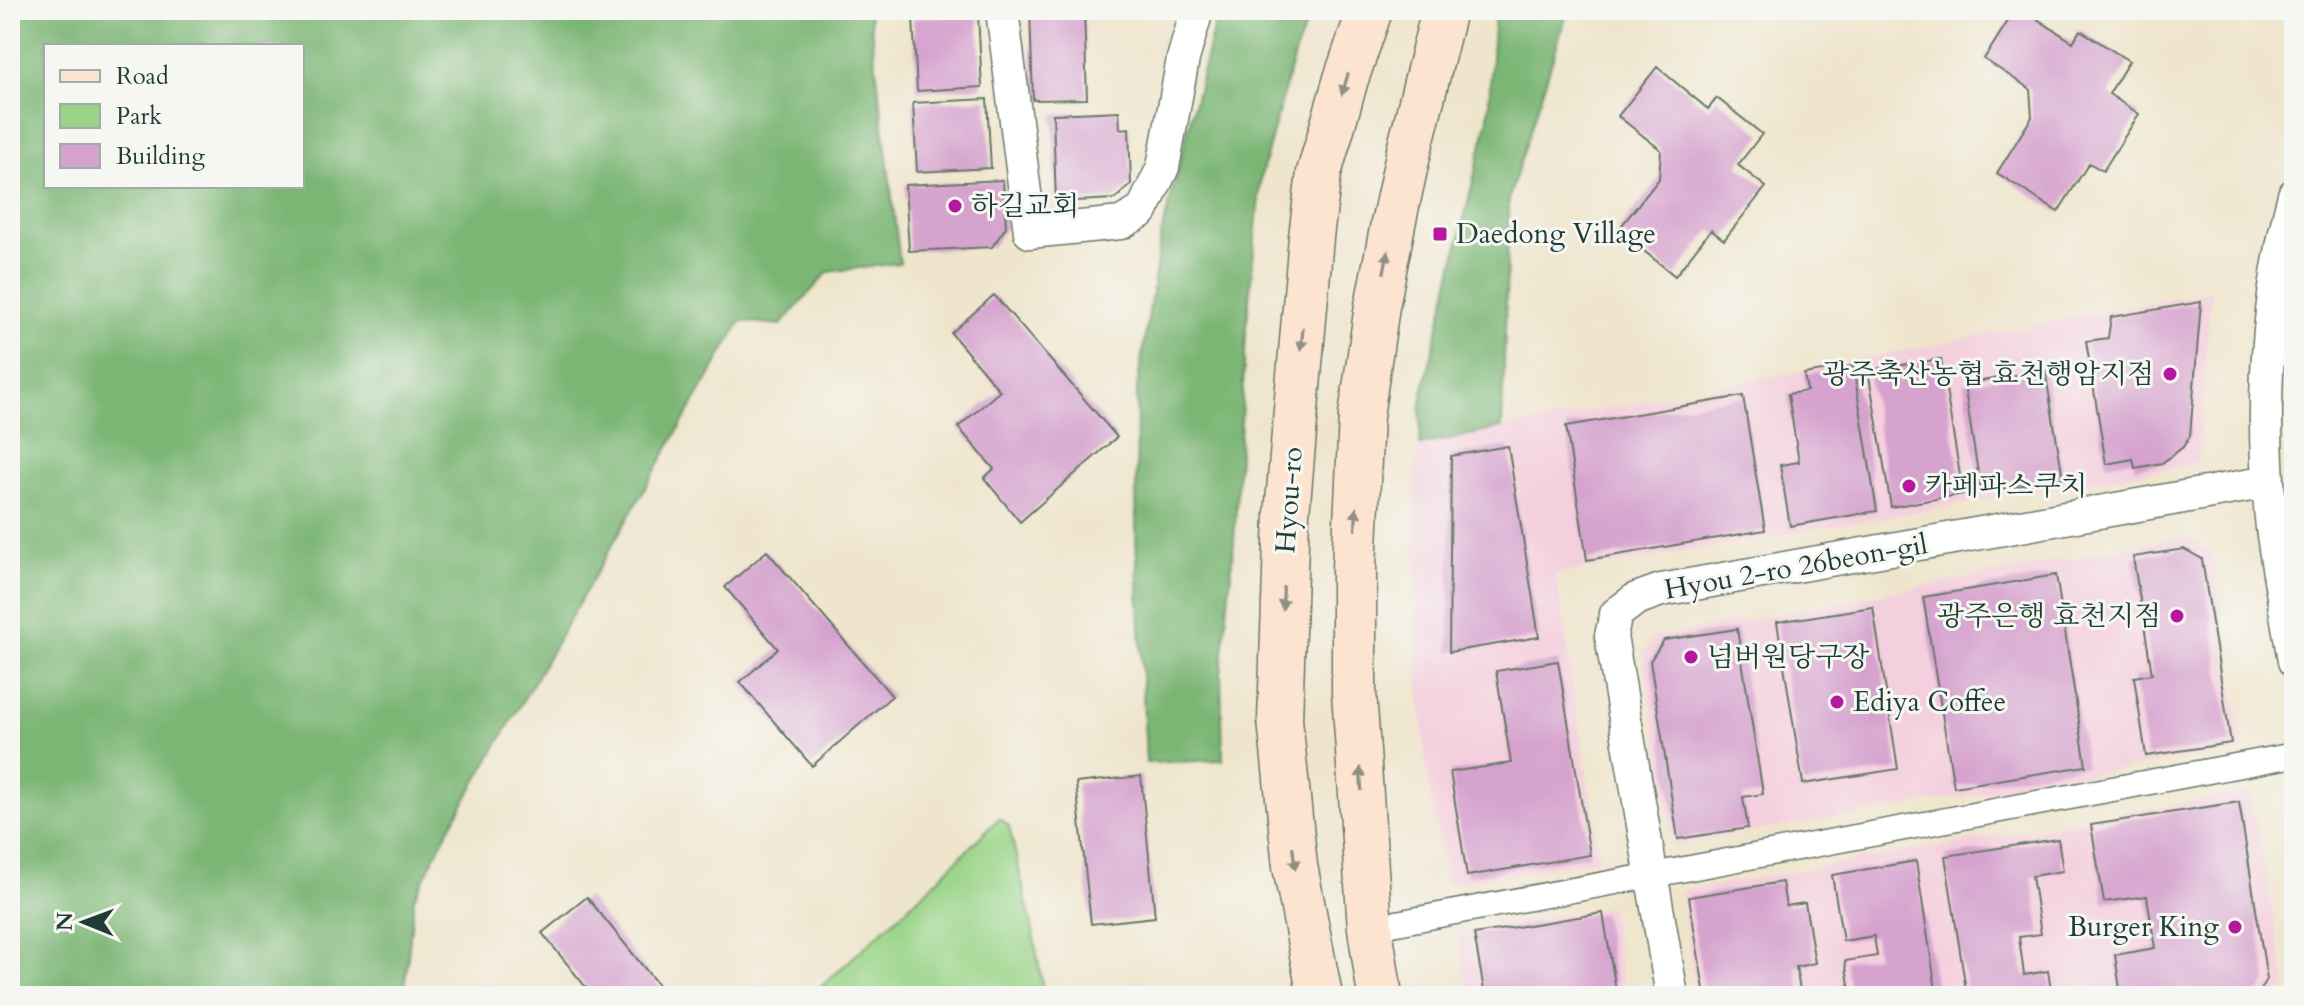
<svg xmlns="http://www.w3.org/2000/svg" width="2304" height="1006" viewBox="0 0 2304 1006" font-family="Cardo,'Noto Serif KR',serif">
	<style>
		.built { fill: #f4cfdd }
		.green { fill: #9ad488; stroke: #5c885e; stroke-width: 2 }
		.forest { fill: #7bb674; stroke: #4d7a54; stroke-width: 2; fill-rule: evenodd }
		.building { fill: #d6a2ce }
		.lines { fill: none; stroke-linecap: round; stroke-linejoin: round }
		.pedestrian-casing { stroke: #687869; stroke-width: 27 }
		.minor-casing { stroke: #687869; stroke-width: 35 }
		.secondary-casing { stroke: #687869; stroke-width: 47 }
		.pedestrian { stroke: #fff; stroke-width: 24 }
		.minor { stroke: #fff; stroke-width: 32 }
		.secondary { stroke: #fde4d1; stroke-width: 44 }
		.oneway { fill: #8e9082 }
		.poi-dot { fill: #b5179e; stroke: #f6f6f2; stroke-width: 3 }
		.labels { text-anchor: middle; dominant-baseline: central; stroke-width: 6; stroke-linejoin: round; paint-order: stroke }
		.poi-label { font-size: 28px; fill: #1f3d34; stroke: #f6f6f2; text-anchor: start }
		.street-label { font-size: 28px; fill: #1f3d34; stroke: #f6f6f2 }
	</style>
	<rect width="100%" height="100%" fill="#f6f6f2"/>
	<filter id="ink" filterUnits="userSpaceOnUse"><feTurbulence type="fractalNoise" baseFrequency=".0125" numOctaves="2"/><feDisplacementMap in="SourceGraphic" scale="16" xChannelSelector="R" yChannelSelector="G"/><feConvolveMatrix kernelMatrix="1 2 1 2 8 2 1 2 1" color-interpolation-filters="sRGB"/></filter>
	<filter id="wash" filterUnits="userSpaceOnUse"><feTurbulence type="fractalNoise" baseFrequency=".006" numOctaves="4" result="noise"/><feDisplacementMap in="SourceGraphic" scale="32" xChannelSelector="R" yChannelSelector="G"/><feGaussianBlur stdDeviation="1.8" result="paint"/><feColorMatrix in="noise" values="0 0 0 0 0 0 0 0 0 0 0 0 0 0 0 0 0 1.4 0 .05"/><feComposite in="paint" operator="in"/></filter>
	<g filter="url(#wash)">
		<rect width="100%" height="100%" fill="#efe5cc"/>
		<path class="built" d="M 2211,291 L 2197,463 L 1556,574 L 1600,859 L 1447,884 L 1427,775 L 1418,672 L 1414,472 L 1420,445 Z
			M 2184,537 L 2201,545 L 2213,556 L 2242,749 L 1673,845 L 1643,653 L 1654,638 Z
			M 2250,792 L 2286,985 L 2279,996 L 1696,996 L 1681,891 Z
			M 1610,907 L 1624,996 L 1470,996 L 1457,933 Z"/>
		<path class="green" d="M 999,818 L 1009,826 L 1033,931 L 1044,996 L 811,996 L 928,889 Z"/>
		<path class="forest" d="M 10,10 L 869,10 L 900,263 L 828,272 L 781,325 L 741,321 L 445,836 L 414,898 L 404,996 L 10,996 ZM 46,46 L 302,46 L 302,186 L 46,186 Z
			M 1218,10 L 1312,10 L 1294,55 L 1261,176 L 1246,333 L 1234,542 L 1221,674 L 1223,760 L 1146,763 L 1136,538 L 1137,388 L 1161,236 Z
			M 1495,10 L 1568,10 L 1509,198 L 1502,428 L 1420,445 L 1421,401 L 1488,118 Z"/>
		<g id="blocks">
			<path class="building" d="M 1030,10 L 1084,10 L 1087,99 L 1033,100 Z
				M 2015,10 L 2023,10 L 2073,42 L 2080,30 L 2129,61 L 2109,94 L 2139,114 L 2103,171 L 2089,163 L 2058,212 L 1997,173 L 2032,117 L 2030,89 L 1984,59 Z
				M 978,15 L 982,87 L 917,91 L 913,18 Z
				M 1657,67 L 1708,109 L 1717,98 L 1762,134 L 1738,165 L 1766,187 L 1724,240 L 1711,230 L 1675,276 L 1618,230 L 1659,179 L 1661,150 L 1618,116 Z
				M 987,99 L 991,168 L 917,172 L 913,103 Z
				M 1119,111 L 1120,129 L 1129,128 L 1131,184 L 1115,199 L 1056,202 L 1053,114 Z
				M 1003,180 L 1006,227 L 992,247 L 909,251 L 905,185 Z
				M 994,295 L 1117,437 L 1020,522 L 984,478 L 994,469 L 958,427 L 1000,391 L 951,333 Z
				M 2201,302 L 2190,436 L 2183,447 L 2162,463 L 2135,468 L 2133,459 L 2106,464 L 2086,341 L 2108,338 L 2111,317 Z
				M 1941,359 L 1963,494 L 1891,507 L 1868,370 Z
				M 1853,366 L 1877,511 L 1790,526 L 1780,465 L 1799,462 L 1788,394 L 1807,391 L 1804,374 Z
				M 2045,370 L 2063,478 L 1981,492 L 1964,384 Z
				M 1743,396 L 1765,530 L 1587,560 L 1566,426 Z
				M 1508,446 L 1539,637 L 1449,652 L 1451,456 Z
				M 2184,549 L 2202,559 L 2231,743 L 2146,756 L 2134,677 L 2152,674 L 2133,557 Z
				M 767,551 L 892,696 L 812,766 L 740,682 L 778,649 L 725,587 Z
				M 2056,575 L 2086,766 L 1954,787 L 1923,597 Z
				M 1873,607 L 1898,769 L 1803,784 L 1777,622 Z
				M 1737,629 L 1763,794 L 1743,797 L 1748,828 L 1678,839 L 1650,661 L 1664,640 Z
				M 1558,661 L 1590,855 L 1467,876 L 1450,772 L 1511,763 L 1496,671 Z
				M 1141,776 L 1155,917 L 1091,924 L 1076,783 Z
				M 2239,802 L 2267,979 L 2261,990 L 2255,996 L 2121,996 L 2115,955 L 2155,948 L 2147,896 L 2104,902 L 2091,825 Z
				M 2058,839 L 2063,871 L 2032,876 L 2041,934 L 2019,937 L 2024,975 L 2048,971 L 2052,996 L 1967,996 L 1945,856 Z
				M 1916,861 L 1937,996 L 1851,996 L 1845,961 L 1877,956 L 1874,936 L 1843,941 L 1832,875 Z
				M 1782,882 L 1786,906 L 1805,903 L 1815,963 L 1796,967 L 1801,996 L 1705,996 L 1689,897 Z
				M 587,897 L 638,960 L 667,996 L 593,996 L 542,933 Z
				M 1603,913 L 1617,996 L 1485,996 L 1474,934 Z"/>
		</g>
	</g>
	<g filter="url(#ink)">
		<use href="#blocks" fill-opacity="0" stroke="#687869" stroke-width="2"/>
		<g class="lines">
			<defs>
				<path id="pedestrian" d="M 1370,928 L 2294,755"/>
				<path id="minor" d="M 1002,10 L 1030,232 L 1121,223 L 1142,211 L 1163,167 L 1183,59 L 1197,10
					M 2294,195 C 2265,304 2260,416 2272,528 C 2278,573 2287,617 2294,661
					M 1672,996 L 1611,636 L 1616,614 L 1636,599 L 1661,590 L 2268,482"/>
				<path id="secondary" d="M 1320,996 L 1295,866 L 1280,720 L 1287,514 L 1311,237 L 1319,173 L 1346,79 L 1370,10
					M 1380,996 L 1370,928 L 1354,692 L 1354,568 L 1361,416 L 1377,306 L 1393,224 L 1408,155 L 1444,10"/>
			</defs>
			<use href="#pedestrian" class="pedestrian-casing"/>
			<use href="#minor" class="minor-casing"/>
			<use href="#secondary" class="secondary-casing"/>
			<use href="#pedestrian" class="pedestrian"/>
			<use href="#minor" class="minor"/>
			<use href="#secondary" class="secondary"/>
		</g>
		<defs><path id="oneway-solid" d="M-6-.8H1V-3.2L6.5 0L1 3.2V.8H-6Z" transform="scale(2)"/></defs>
		<g class="oneway">
			<use href="#oneway-solid" transform="translate(1345 84) rotate(107)"/>
			<use href="#oneway-solid" transform="translate(1386 262) rotate(-79)"/>
			<use href="#oneway-solid" transform="translate(1302 339) rotate(95)"/>
			<use href="#oneway-solid" transform="translate(1356 519) rotate(-88)"/>
			<use href="#oneway-solid" transform="translate(1283 598) rotate(92)"/>
			<use href="#oneway-solid" transform="translate(1361 779) rotate(-93)"/>
			<use href="#oneway-solid" transform="translate(1294 858) rotate(83)"/>
		</g>
	</g>
	<g class="poi-dot">
		<circle cx="955" cy="206" r="8"/>
		<rect x="1432" y="226" width="16" height="16" rx="4"/>
		<circle cx="2170" cy="374" r="8"/>
		<circle cx="1909" cy="486" r="8"/>
		<circle cx="2177" cy="616" r="8"/>
		<circle cx="1691" cy="657" r="8"/>
		<circle cx="1837" cy="702" r="8"/>
		<circle cx="2235" cy="927" r="8"/>
	</g>
	<g class="labels">
		<g class="poi-label">
			<text x="971" y="206">하길교회</text>
			<text x="1456" y="234">Daedong Village</text>
			<text x="2154" y="374" text-anchor="end">광주축산농협 효천행암지점</text>
			<text x="1925" y="486">카페파스쿠치</text>
			<text x="2161" y="616" text-anchor="end">광주은행 효천지점</text>
			<text x="1707" y="657">넘버원당구장</text>
			<text x="1853" y="702">Ediya Coffee</text>
			<text x="2219" y="927" text-anchor="end">Burger King</text>
		</g>
		<g class="street-label">
			<text transform="translate(1289 500) rotate(-86)">Hyou-ro</text>
			<text transform="translate(1796 567) rotate(-10)">Hyou 2-ro 26beon-gil</text>
		</g>
	</g>
	<rect width="2304" height="1006" fill="none" stroke="#f6f6f2" stroke-width="40"/>
	<rect x="44" y="44" width="260" height="144" fill="#f6f6f2" stroke="#a0aca6" stroke-width="2"/>
	<rect x="60" y="70" width="40" height="12" fill="#fde4d1" stroke="#a0aca6" stroke-width="2"/>
	<text x="116" y="84" font-size="24" fill="#1f3d34">Road</text>
	<rect x="60" y="104" width="40" height="24" fill="#9ad488" stroke="#a0aca6" stroke-width="2"/>
	<text x="116" y="124" font-size="24" fill="#1f3d34">Park</text>
	<rect x="60" y="144" width="40" height="24" fill="#d6a2ce" stroke="#a0aca6" stroke-width="2"/>
	<text x="116" y="164" font-size="24" fill="#1f3d34">Building</text>
	<g transform="translate(84 922) rotate(271)" stroke="#f6f6f2" stroke-width="6" paint-order="stroke">
	<path d="M0-6L14 30L0 20L-14 30Z" fill="#1f3d34"/>
	<text y="-12" font-size="22" font-weight="bold" text-anchor="middle" fill="#1f3d34">N</text>
	</g>
</svg>
